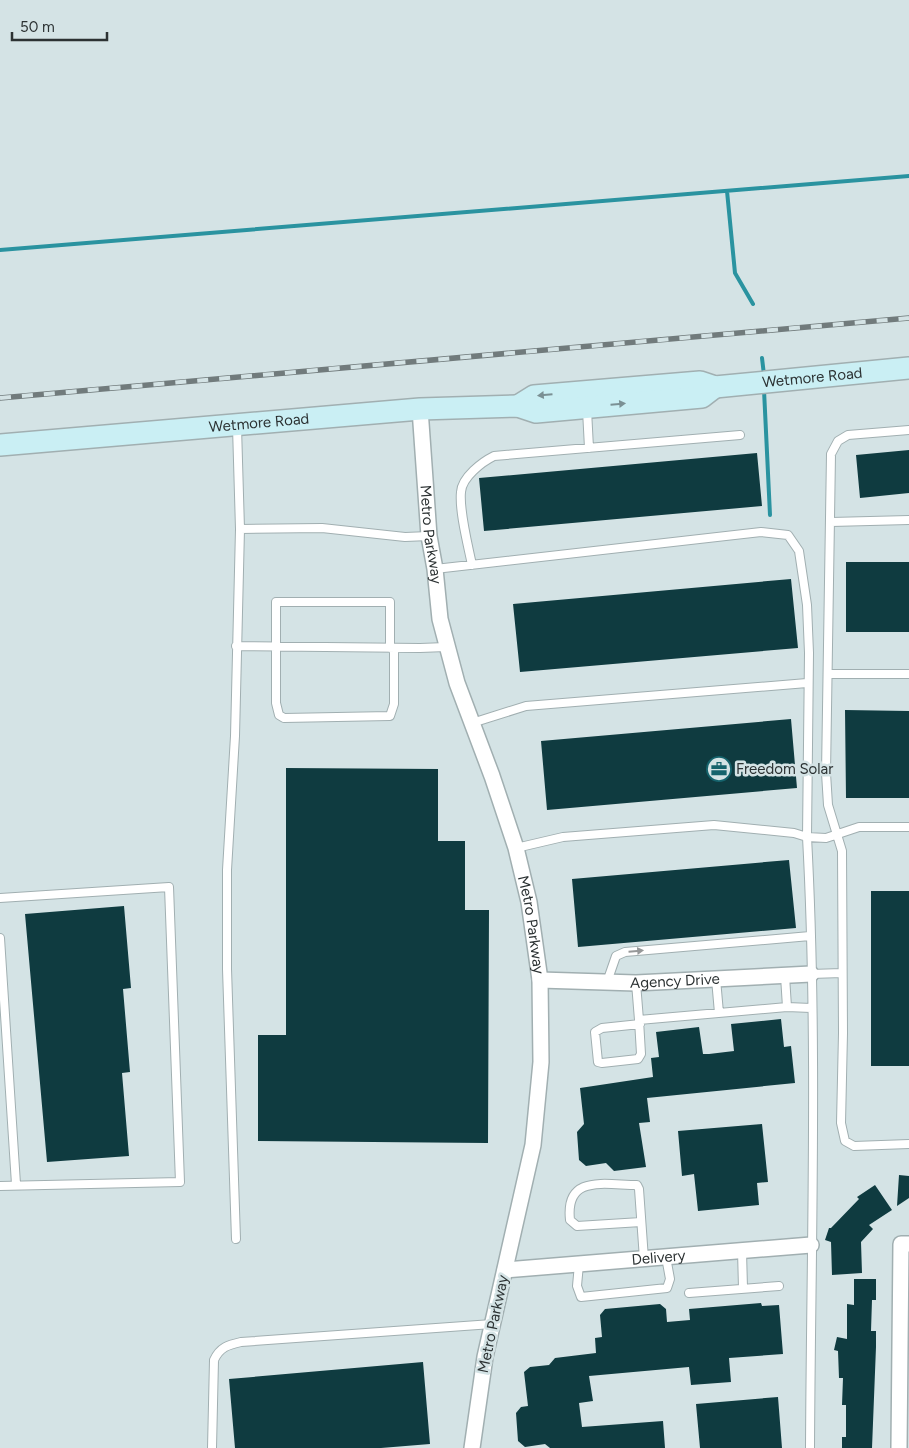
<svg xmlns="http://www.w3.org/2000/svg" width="909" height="1448" viewBox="0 0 909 1448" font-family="Figtree,sans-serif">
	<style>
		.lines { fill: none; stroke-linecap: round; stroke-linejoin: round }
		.stream { stroke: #2a93a0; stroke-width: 4 }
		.building { fill: #0f3b40 }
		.service-casing { stroke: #a1afb1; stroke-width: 10 }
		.minor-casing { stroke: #a1afb1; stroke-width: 18 }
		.secondary-casing { stroke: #a1afb1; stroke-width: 24 }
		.service { stroke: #fff; stroke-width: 8 }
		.minor { stroke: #fff; stroke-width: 15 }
		.secondary { stroke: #caeff4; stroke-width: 21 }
		.rail-casing { stroke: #717b7c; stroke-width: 5.5 }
		.rail { stroke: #d4e3e5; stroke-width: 4; stroke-dasharray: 11; stroke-linecap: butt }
		.oneway { fill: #7b9094 }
		.oneway2 { fill: #969899 }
		.labels { text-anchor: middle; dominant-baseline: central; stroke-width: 5; stroke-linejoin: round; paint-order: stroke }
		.street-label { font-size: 15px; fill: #2c3233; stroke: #d4e3e5 }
		.poi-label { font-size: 15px; fill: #2c3233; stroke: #d4e3e5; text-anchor: start }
	</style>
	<rect width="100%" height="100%" fill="#d4e3e5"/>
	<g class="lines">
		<path class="stream" d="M 727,191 L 735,273 L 753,304
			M 0,250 L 909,176
			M 762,358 L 764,375
			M 764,390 L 770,515"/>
	</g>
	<path class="building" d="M 909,450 L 909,493 L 860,498 L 856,455 Z
		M 757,453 L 762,506 L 484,531 L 479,478 Z
		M 846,562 L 909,562 L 909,632 L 846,632 Z
		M 791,579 L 798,648 L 520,672 L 513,604 Z
		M 845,710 L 909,711 L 909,798 L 846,798 Z
		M 791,719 L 797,788 L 547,810 L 541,741 Z
		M 286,768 L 438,769 L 438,841 L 465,841 L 465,910 L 489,910 L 488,1143 L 258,1141 L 258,1035 L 286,1035 Z
		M 789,860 L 796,928 L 578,947 L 572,879 Z
		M 871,891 L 909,891 L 909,1066 L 871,1066 Z
		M 124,906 L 131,988 L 123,989 L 130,1072 L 122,1073 L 129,1156 L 47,1162 L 25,914 Z
		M 781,1019 L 784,1047 L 791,1046 L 795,1083 L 647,1098 L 650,1122 L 639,1123 L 646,1167 L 614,1171 L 606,1163 L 586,1166 L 579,1160 L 577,1132 L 584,1124 L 580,1088 L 653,1077 L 651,1058 L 659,1057 L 656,1032 L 699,1027 L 703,1054 L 709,1054 L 734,1051 L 731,1024 Z
		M 762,1124 L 768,1182 L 757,1183 L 759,1205 L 698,1211 L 694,1174 L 682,1176 L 678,1131 Z
		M 899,1175 L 909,1176 L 909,1198 L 897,1206 Z
		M 875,1185 L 892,1210 L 869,1225 L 873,1229 L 861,1242 L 862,1273 L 832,1275 L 831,1242 L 825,1240 L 829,1228 L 831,1228 L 859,1199 L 857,1197 Z
		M 854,1279 L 876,1279 L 876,1300 L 872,1300 L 871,1331 L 876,1331 L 876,1347 L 872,1448 L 842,1448 L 842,1437 L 846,1437 L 846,1405 L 842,1405 L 843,1378 L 839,1378 L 838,1351 L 834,1350 L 837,1337 L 847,1339 L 847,1304 L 854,1305 Z
		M 761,1303 L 762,1306 L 779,1305 L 783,1354 L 729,1358 L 731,1382 L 691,1385 L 689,1367 L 589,1376 L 593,1401 L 579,1403 L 582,1427 L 663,1421 L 665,1448 L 550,1448 L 545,1444 L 525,1447 L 518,1441 L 516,1413 L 521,1407 L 528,1406 L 524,1372 L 530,1367 L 549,1365 L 555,1358 L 596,1353 L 595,1338 L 602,1337 L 600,1315 L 605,1309 L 660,1304 L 666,1309 L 667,1322 L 690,1320 L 689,1309 Z
		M 423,1362 L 430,1444 L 381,1448 L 235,1448 L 229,1379 Z
		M 778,1397 L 782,1448 L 700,1448 L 696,1404 Z"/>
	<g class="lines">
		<defs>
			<path id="service" d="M 587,410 L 589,448
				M 909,430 L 848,435 L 838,441 L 831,454 L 826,773 L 828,805 L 842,851 L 843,1033 L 841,1123 L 845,1141 L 854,1146 L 909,1144
				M 831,522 L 909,520
				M 240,529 L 322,528 L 405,537 L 429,536
				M 472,565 C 468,545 459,511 461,492 C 462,477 482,462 494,456 L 740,435
				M 435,569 L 761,532 L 788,535 L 799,551 L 807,605 L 809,653 L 807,837 L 826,838 L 859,827 L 909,827
				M 236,646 L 420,648 L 446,647
				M 390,648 L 390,602 L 276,602 L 276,703 L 279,715 L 284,718 L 390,716 L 394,704 L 394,648
				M 828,674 L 909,674
				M 472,723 L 526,706 L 807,683
				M 516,848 L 563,837 L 714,825 L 794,833 L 807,837 C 818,1040 811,1245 810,1448
				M 0,898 L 169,887 L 180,1182 L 0,1186
				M 0,938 L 16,1184
				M 811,974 L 842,973
				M 716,979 L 719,1013
				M 607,982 L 616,956 L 625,952 L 810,936
				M 636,983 L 639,1020 L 787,1007 L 785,976
				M 787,1007 L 811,1008
				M 639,1020 L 641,1054 L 638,1059 L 602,1063 L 598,1062 L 595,1032 L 602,1028 L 640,1024
				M 641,1222 L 577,1226 L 570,1220 C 565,1174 605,1185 637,1185 L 639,1189 L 644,1259
				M 236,1239 L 227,969 L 227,870 L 235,736 L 240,529 L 237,427
				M 742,1251 L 743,1288
				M 579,1264 L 577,1286 L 581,1297 L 667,1288 L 670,1279 L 666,1257
				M 689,1293 L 779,1286
				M 212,1448 L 214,1360 C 220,1347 228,1345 241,1342 L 492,1324"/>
			<g id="minor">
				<path id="s1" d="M 420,409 L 429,536 L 435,569 L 440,619 L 457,683 L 492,776 L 516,848 L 529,902 L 540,980 L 541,1062 L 533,1145 L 485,1357 L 472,1448"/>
				<path id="s2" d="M 540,980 L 636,983 L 811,974"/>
				<path id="s3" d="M 505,1270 L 811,1245"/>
				<path d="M 899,1448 L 901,1244 L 909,1244"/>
			</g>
			<g id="secondary">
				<path id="s4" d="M 518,406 L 534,396 L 700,382 L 715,387 L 909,368"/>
				<path id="s5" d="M 0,445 L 420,409 L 518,406 L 536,412 L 702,397 L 715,387"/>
			</g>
		</defs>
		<use href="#service" class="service-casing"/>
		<use href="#minor" class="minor-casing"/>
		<use href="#secondary" class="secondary-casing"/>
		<use href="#service" class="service"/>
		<use href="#minor" class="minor"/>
		<use href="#secondary" class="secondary"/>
		<defs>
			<path id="rail" d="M 0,398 L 909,318"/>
		</defs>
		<use href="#rail" class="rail-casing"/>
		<use href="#rail" class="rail"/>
	</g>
	<defs><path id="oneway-solid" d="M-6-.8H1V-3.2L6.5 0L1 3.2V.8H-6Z" transform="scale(1.25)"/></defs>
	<g class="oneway">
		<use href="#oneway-solid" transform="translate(545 395) rotate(175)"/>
		<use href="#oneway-solid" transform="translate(618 404) rotate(-5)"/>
	</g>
	<use class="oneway2" href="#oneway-solid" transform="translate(636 951) rotate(-5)"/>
	<defs>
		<symbol id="office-ring" viewBox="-11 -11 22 22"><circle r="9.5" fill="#d4e3e5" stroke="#15636c" stroke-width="1.5"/><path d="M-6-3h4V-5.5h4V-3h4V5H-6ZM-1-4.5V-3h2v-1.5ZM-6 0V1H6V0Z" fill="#15636c"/></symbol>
	</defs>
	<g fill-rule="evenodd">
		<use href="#office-ring" x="705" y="755" width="28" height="28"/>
	</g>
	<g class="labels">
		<g class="street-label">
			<text stroke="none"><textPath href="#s4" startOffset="299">Wetmore Road</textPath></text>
			<text stroke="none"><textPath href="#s5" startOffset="260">Wetmore Road</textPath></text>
			<text stroke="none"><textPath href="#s1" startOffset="126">Metro Parkway</textPath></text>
			<text stroke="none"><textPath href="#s1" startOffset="531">Metro Parkway</textPath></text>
			<text stroke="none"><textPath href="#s2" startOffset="135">Agency Drive</textPath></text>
			<text stroke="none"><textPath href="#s3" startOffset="154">Delivery</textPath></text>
			<text transform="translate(493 1324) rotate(-78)">Metro Parkway</text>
		</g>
		<g class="poi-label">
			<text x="736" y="769">Freedom Solar</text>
		</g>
	</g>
	<path d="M12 32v8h95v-8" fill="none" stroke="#2c3233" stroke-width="2.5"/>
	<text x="20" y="32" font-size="15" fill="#2c3233" stroke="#d4e3e5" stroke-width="4" paint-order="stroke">50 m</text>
</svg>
